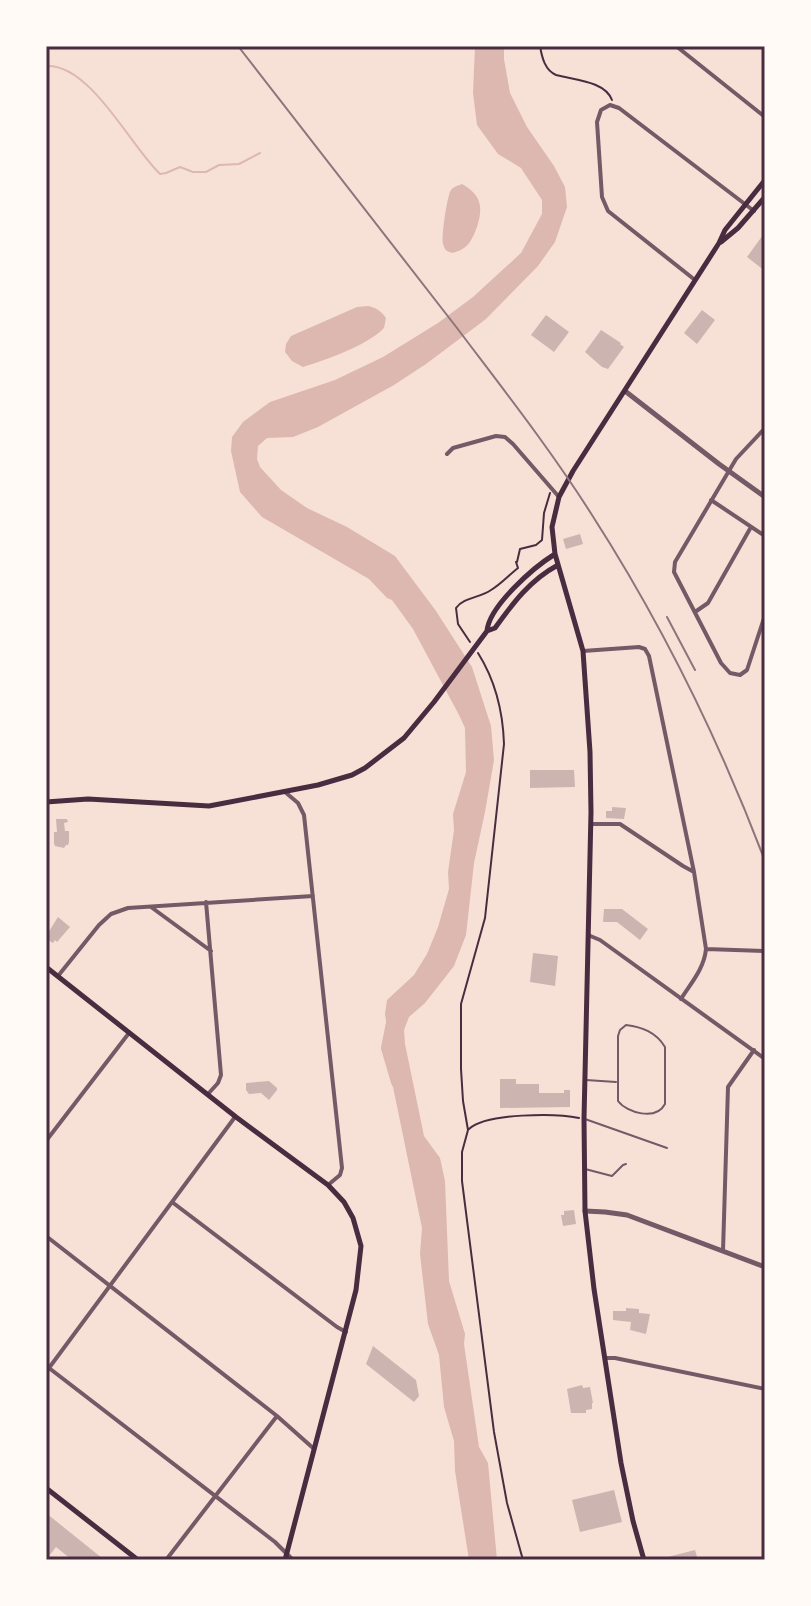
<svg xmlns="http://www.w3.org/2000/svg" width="811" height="1606" viewBox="0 0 811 1606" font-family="'Varela Round',sans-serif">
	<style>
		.water { fill: #dcb8b0 }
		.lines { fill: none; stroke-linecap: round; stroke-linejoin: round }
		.stream { stroke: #dcb8b0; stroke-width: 2 }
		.river { stroke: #dcb8b0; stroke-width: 12 }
		.building { fill: #ccb4b1 }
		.path { stroke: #4a2c40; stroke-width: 2 }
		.service { stroke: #755966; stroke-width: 2 }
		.minor { stroke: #755966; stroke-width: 4 }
		.tertiary { stroke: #755966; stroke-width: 5 }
		.secondary { stroke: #4a2c40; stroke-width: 5 }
		.rail { stroke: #8f747c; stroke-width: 2 }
		.neatline { fill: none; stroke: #4a2c40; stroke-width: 3 }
	</style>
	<rect width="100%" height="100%" fill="#f7e1d7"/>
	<path class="water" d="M 475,46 L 504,46 L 504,59 L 510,93 L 527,127 L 554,166 L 565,187 L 567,207 L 555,242 L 538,266 L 486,319 L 426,364 L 394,385 L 318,427 L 293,437 L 267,438 L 258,446 L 257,459 L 260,467 L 281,490 L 307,508 L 347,527 L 395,556 L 436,611 L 472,667 L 491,726 L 494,760 L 485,812 L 474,863 L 466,935 L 454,966 L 425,1003 L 409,1017 L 404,1030 L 405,1044 L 424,1136 L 440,1158 L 445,1181 L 449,1281 L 465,1334 L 464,1344 L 479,1447 L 488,1463 L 497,1560 L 469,1560 L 455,1471 L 454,1441 L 444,1407 L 439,1355 L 428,1324 L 420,1254 L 422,1228 L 392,1082 L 392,1062 L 385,1014 L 387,1000 L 414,975 L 427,954 L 438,927 L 449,889 L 448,872 L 454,830 L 453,814 L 466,772 L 465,728 L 459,715 L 413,629 L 392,600 L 387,598 L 369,579 L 262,517 L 240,492 L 231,451 L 232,437 L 243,422 L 270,402 L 335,380 L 383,357 L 438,323 L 473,297 L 521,253 L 542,214 L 542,200 L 521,168 L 498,154 L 477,125 L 473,93 Z
		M 462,184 C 482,195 483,208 477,227 C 471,242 468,249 452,253 C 447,251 445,251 443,244 C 441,238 447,196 451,190 C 453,187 459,185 462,184 Z
		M 368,306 C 377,308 381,311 386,318 L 384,328 C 368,345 326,360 303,367 L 292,361 L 285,352 L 286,344 L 291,336 L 357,307 Z"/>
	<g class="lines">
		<path class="stream" d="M 46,66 C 90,63 131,147 160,174 L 166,173 L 180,167 L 193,172 L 206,172 L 219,165 L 239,164 L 260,153"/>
		<path class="river" d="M 392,1023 L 387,1048 L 397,1082"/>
	</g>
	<path class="building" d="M 765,232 L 765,271 L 747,257 Z
		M 702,310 L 715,320 L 697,344 L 684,333 Z
		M 546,315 L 569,332 L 554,352 L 531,335 Z
		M 601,330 L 621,343 L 620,344 L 624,347 L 608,369 L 602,367 L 585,352 Z
		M 580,534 L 583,544 L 566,549 L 563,539 Z
		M 530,770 L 574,770 L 575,787 L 530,788 Z
		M 612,807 L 626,808 L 624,819 L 606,818 L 606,811 L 612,811 Z
		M 56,819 L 67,819 L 68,822 L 64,823 L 65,831 L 69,831 L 69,842 L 68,845 L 66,845 L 64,848 L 55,846 L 54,843 L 54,832 L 57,832 Z
		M 604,909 L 622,909 L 648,929 L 640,940 L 617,922 L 603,922 Z
		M 58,917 L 70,927 L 57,942 L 55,940 L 53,943 L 46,939 L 46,936 Z
		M 533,953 L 558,956 L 555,986 L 530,982 Z
		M 500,1079 L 516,1079 L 516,1084 L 539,1084 L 539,1093 L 564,1093 L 564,1090 L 570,1090 L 570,1107 L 500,1108 Z
		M 269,1081 L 277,1088 L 277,1090 L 269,1100 L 261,1093 L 249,1094 L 246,1090 L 246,1083 Z
		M 574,1210 L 576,1224 L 563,1226 L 561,1215 L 564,1215 L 564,1211 Z
		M 626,1308 L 639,1309 L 639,1313 L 650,1314 L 646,1334 L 630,1330 L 631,1322 L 613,1320 L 613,1311 L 626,1311 Z
		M 373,1346 L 416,1380 L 419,1396 L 414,1402 L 366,1364 Z
		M 582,1385 L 583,1388 L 590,1387 L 593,1403 L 592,1403 L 592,1409 L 586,1410 L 586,1413 L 571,1413 L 567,1389 Z
		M 614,1490 L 622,1522 L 580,1532 L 572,1500 Z
		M 46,1513 L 102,1558 L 100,1560 L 72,1560 L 56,1547 L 46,1560 Z
		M 695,1550 L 698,1560 L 660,1560 L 660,1559 Z"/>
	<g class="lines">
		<path class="path" d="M 540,46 C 542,58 545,70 556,75 C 574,80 605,81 612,100
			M 470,642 L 458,624 L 456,608 C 464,597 480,598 491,590 C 501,584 509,575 518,568 L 516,562 L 517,562 L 520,549 L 536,545 L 542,540 L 544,513 L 550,493
			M 478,653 C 495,680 503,713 504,744 L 485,918 L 461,1004 L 461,1069 L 463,1101 L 468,1130 L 462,1152 L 462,1181 L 494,1432 L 507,1503 L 523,1560
			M 469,1129 C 487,1113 556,1113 579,1118"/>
		<path class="service" d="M 626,1025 C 642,1027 656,1032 665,1047 L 665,1104 C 656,1121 627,1113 618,1101 L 618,1036 L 620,1030 Z
			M 586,1080 L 616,1082
			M 585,1119 L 667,1148
			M 585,1169 L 612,1176 L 623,1165 L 626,1164"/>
		<path class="minor" d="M 676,46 L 765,117
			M 695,280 L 608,211 L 602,197 L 597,122 L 601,110 L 610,105 L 619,108 L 754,211
			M 765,428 L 736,459 L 675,562 L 674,572 L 721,663 L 730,673 L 740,675 L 747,670 L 765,615
			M 447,454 L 453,448 L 496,436 L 505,437 L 513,444 L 559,497
			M 711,500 L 765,536
			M 695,612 L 708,603 L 751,527
			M 583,651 L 639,647 L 645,649 L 649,656 L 694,872
			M 285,792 L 298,803 L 304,815 L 342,1168 L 340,1175 L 328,1185
			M 591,824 L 620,824 L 683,866 L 694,872 L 706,949 C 704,969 691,983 681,999
			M 206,902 L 221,1075 L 218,1083 L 208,1094
			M 151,907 L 211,951
			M 588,935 L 600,940 L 765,1059
			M 706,949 L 765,951
			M 58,976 L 99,925 L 111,914 L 128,908 L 313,896
			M 46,1141 L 129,1033
			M 172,1202 L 337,1327 L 346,1332
			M 46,1236 L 277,1416 L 313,1448
			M 723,1251 L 728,1087 L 754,1050
			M 605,1358 L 615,1358 L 765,1389
			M 49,1368 L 275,1542 L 293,1560
			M 46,1372 L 235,1117
			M 166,1560 L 277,1416"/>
		<path class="tertiary" d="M 625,391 L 719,464 L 765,497
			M 585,1211 L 605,1212 L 627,1215 L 765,1267"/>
		<path class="secondary" d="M 721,242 L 738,228 L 765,197
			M 487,631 C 489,606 534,567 555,554
			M 46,802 L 88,799 L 209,806 L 318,785 L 352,775 L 365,768 L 404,738 L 434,702 L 487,631 L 495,628 C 513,603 530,580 558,565
			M 46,967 L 236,1117 L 328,1185 L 344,1202 L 353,1218 L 361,1246 L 356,1290 L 285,1560
			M 46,1488 L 138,1560
			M 644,1560 L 633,1521 L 621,1463 L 594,1289 L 585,1211 L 584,1119 L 591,812 L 590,752 L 583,651 L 555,554 L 552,527 L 559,497 L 573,471 L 719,243 L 725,230 L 765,180"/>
		<path class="rail" d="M 238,46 C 311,140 384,234 457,328 C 503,389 551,450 592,515 C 662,624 719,740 765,861
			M 667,617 L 695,670"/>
	</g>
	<rect width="811" height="1606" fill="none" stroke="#fffaf5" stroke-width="96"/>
	<rect x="48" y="48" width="715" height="1510" class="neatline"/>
</svg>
